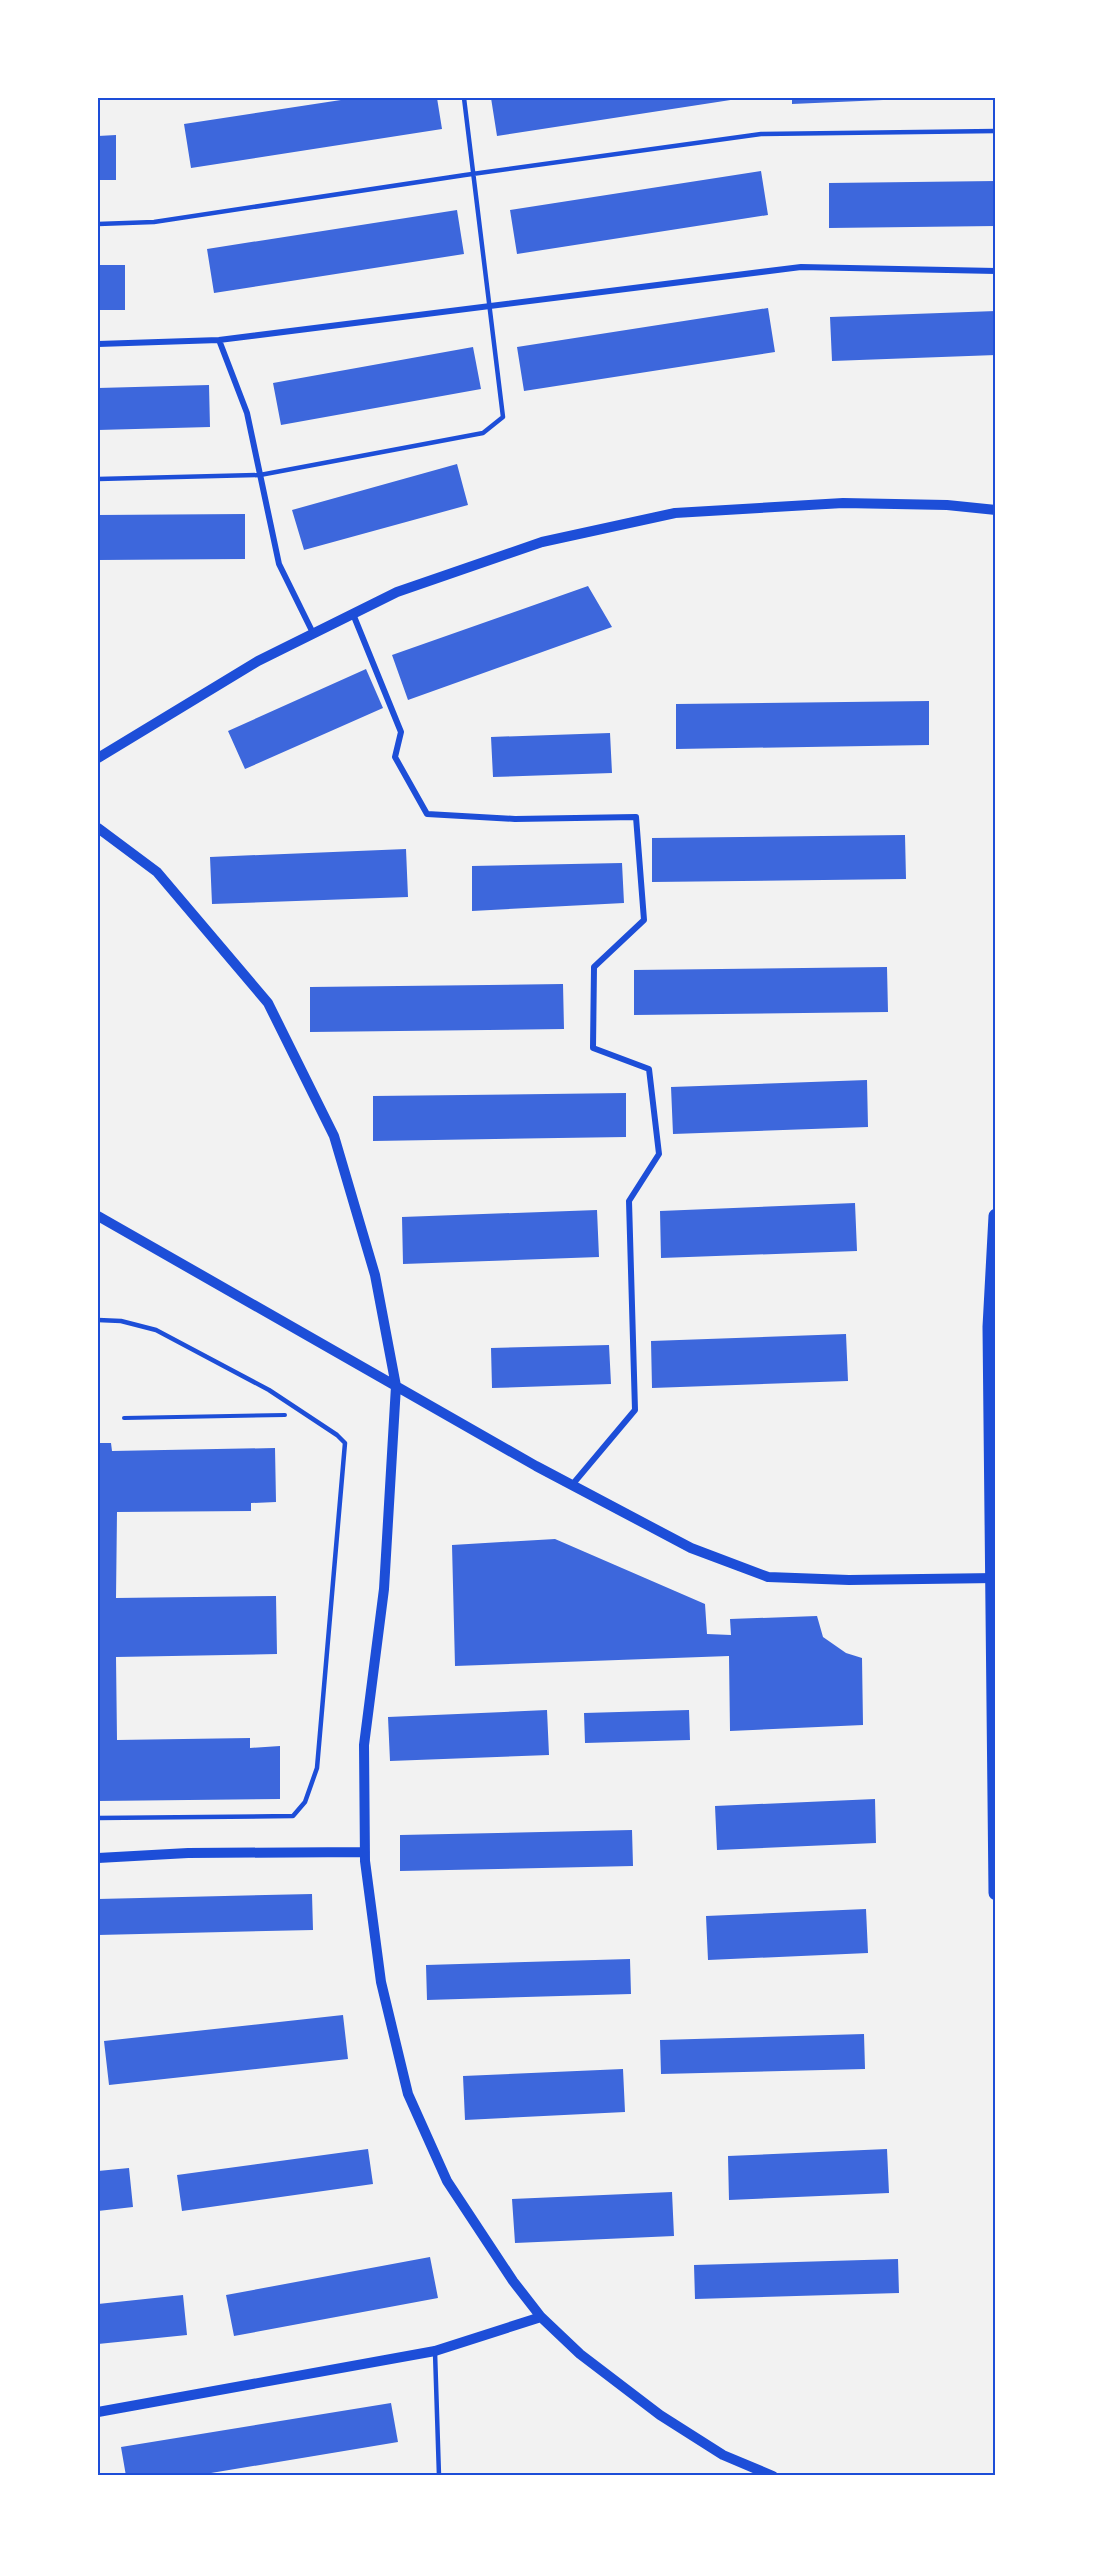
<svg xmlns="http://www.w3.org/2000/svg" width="1093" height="2573" viewBox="0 0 1093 2573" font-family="Barlow,sans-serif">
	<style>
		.building { fill: #3d67dc }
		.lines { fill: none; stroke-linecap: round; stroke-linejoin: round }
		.path { stroke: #1d4ed8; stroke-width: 4 }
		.service { stroke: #1d4ed8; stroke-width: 4.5 }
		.minor { stroke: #1d4ed8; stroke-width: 6 }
		.tertiary { stroke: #1d4ed8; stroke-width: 10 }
		.primary { stroke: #1d4ed8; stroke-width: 15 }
		.neatline { fill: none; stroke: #1d4ed8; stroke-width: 2 }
	</style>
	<rect width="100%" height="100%" fill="#f2f2f2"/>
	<path class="building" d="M 354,98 L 437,98 L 442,129 L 191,168 L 184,124 Z
		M 491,98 L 737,98 L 737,99 L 497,136 Z
		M 792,98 L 906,98 L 906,99 L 792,104 Z
		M 965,98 L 984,98 L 984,99 L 965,100 Z
		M 116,135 L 116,180 L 98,180 L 98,136 Z
		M 761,171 L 768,215 L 517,254 L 510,210 Z
		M 996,181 L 996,226 L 829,228 L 829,183 Z
		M 457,210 L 464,254 L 214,293 L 207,249 Z
		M 98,265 L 125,265 L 125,310 L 98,310 Z
		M 768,308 L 775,352 L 524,391 L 517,347 Z
		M 996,311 L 996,355 L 832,361 L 830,317 Z
		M 473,347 L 481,389 L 281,425 L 273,383 Z
		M 209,385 L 210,427 L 98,430 L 98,388 Z
		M 457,464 L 468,505 L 304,550 L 292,510 Z
		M 245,514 L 245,559 L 98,560 L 98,515 Z
		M 588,586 L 612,627 L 408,700 L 392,655 Z
		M 366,669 L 383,708 L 245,769 L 228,731 Z
		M 929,701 L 929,745 L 676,749 L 676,704 Z
		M 610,733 L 612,773 L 493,777 L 491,737 Z
		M 905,835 L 906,879 L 652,882 L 652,838 Z
		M 406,849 L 408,897 L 212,904 L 210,857 Z
		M 622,863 L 624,903 L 472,911 L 472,866 Z
		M 887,967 L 888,1012 L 634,1015 L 634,970 Z
		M 563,984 L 564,1029 L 310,1032 L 310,987 Z
		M 867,1080 L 868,1127 L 673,1134 L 671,1087 Z
		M 626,1093 L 626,1137 L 373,1141 L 373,1096 Z
		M 855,1203 L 857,1251 L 661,1258 L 660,1211 Z
		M 597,1210 L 599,1257 L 403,1264 L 402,1217 Z
		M 846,1334 L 848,1381 L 652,1388 L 651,1341 Z
		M 609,1345 L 611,1384 L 492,1388 L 491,1348 Z
		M 98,1443 L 111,1443 L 112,1451 L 275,1448 L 276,1502 L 251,1503 L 251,1511 L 117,1512 L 116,1598 L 276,1596 L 277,1654 L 116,1657 L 117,1740 L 250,1738 L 250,1748 L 280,1746 L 280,1799 L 98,1801 Z
		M 555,1539 L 705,1604 L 707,1634 L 731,1635 L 730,1619 L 817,1616 L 823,1637 L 846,1653 L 862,1658 L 863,1725 L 730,1731 L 729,1656 L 455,1666 L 452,1545 Z
		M 547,1710 L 549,1755 L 390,1761 L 388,1717 Z
		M 689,1710 L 690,1740 L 585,1743 L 584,1713 Z
		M 875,1799 L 876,1843 L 717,1850 L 715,1806 Z
		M 632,1830 L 633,1866 L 400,1871 L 400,1835 Z
		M 312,1894 L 313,1930 L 98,1935 L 98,1899 Z
		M 866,1909 L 868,1953 L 708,1960 L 706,1916 Z
		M 630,1959 L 631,1994 L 427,2000 L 426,1965 Z
		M 343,2015 L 348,2059 L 109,2085 L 104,2041 Z
		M 864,2034 L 865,2069 L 661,2074 L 660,2040 Z
		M 623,2069 L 625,2112 L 465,2120 L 463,2076 Z
		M 368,2149 L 373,2184 L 182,2211 L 177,2175 Z
		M 887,2149 L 889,2193 L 729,2200 L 728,2156 Z
		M 129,2168 L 133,2207 L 98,2211 L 98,2171 Z
		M 672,2192 L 674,2236 L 515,2243 L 512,2199 Z
		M 430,2257 L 438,2298 L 234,2336 L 226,2295 Z
		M 898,2259 L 899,2293 L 695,2299 L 694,2265 Z
		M 183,2295 L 187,2335 L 98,2344 L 98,2304 Z
		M 391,2403 L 398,2442 L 193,2476 L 126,2476 L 121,2447 Z"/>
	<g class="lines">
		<path class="path" d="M 124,1418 L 285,1415"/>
		<path class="service" d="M 98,224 L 154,222 L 465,175 L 761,134 L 996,131
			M 98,479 L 260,475 L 483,433 L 503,417 L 464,98
			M 98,1320 L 121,1321 L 156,1330 L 269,1390 L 337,1435 L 345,1443 L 317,1768 L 305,1802 L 293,1816 L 98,1818
			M 435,2352 L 439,2476"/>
		<path class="minor" d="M 219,340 L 247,413 L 279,564 L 313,633
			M 98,344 L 219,340 L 801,267 L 996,271
			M 353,614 L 401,732 L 395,757 L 427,814 L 515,819 L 636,817 L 644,920 L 594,967 L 593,1048 L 649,1069 L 659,1154 L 629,1201 L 635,1410 L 572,1485"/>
		<path class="tertiary" d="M 98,758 L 258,661 L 397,592 L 542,542 L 675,513 L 843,503 L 947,505 L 996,510
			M 98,828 L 157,872 L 268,1003 L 334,1136 L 375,1275 L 396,1386 L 384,1589 L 364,1745 L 365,1861 L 381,1982 L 408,2094 L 447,2181 L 513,2281 L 541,2317 L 580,2354 L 660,2415 L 723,2455 L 773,2476
			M 98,1216 L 536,1466 L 691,1548 L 768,1577 L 849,1580 L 996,1578
			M 98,1858 L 188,1853 L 365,1852
			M 98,2412 L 435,2351 L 541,2317"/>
		<path class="primary" d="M 996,1216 L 990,1327 L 996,1893"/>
	</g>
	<rect width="1093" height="2573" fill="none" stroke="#ffffff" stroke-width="198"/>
	<rect x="99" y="99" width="895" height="2375" class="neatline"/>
</svg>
